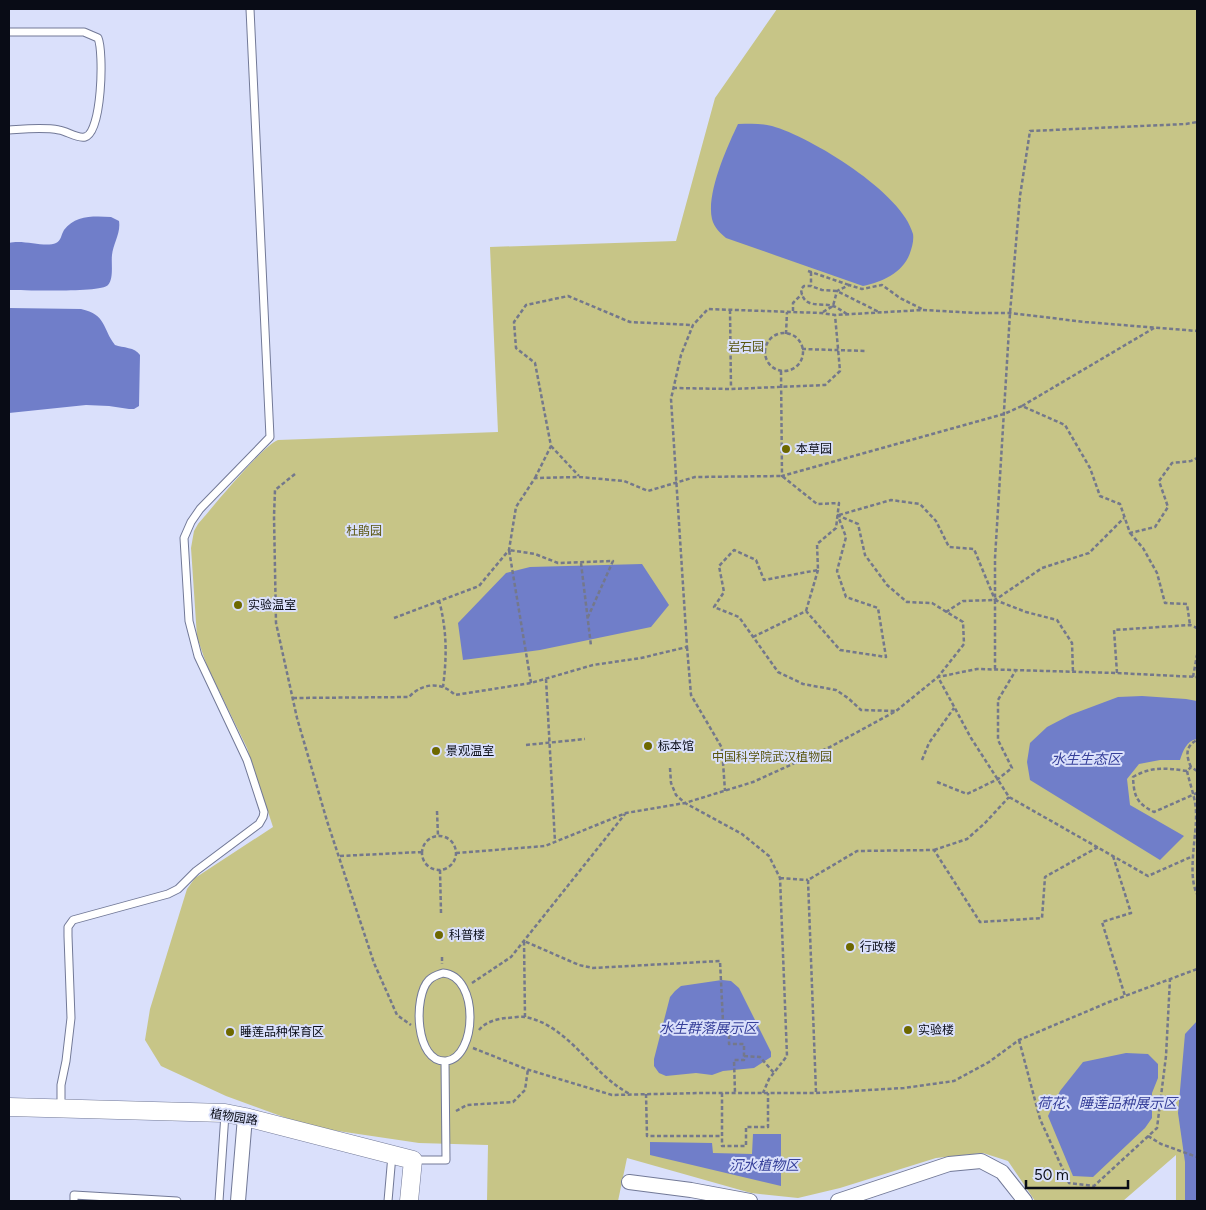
<svg xmlns="http://www.w3.org/2000/svg" width="1206" height="1210" viewBox="0 0 1206 1210" font-family="Figtree,'Noto Sans SC',sans-serif">
	<style>
		.green { fill: #c7c587 }
		.water { fill: #707ec9 }
		.lines { fill: none; stroke-linecap: round; stroke-linejoin: round }
		.service-casing { stroke: #727997; stroke-width: 9 }
		.minor-casing { stroke: #727997; stroke-width: 16 }
		.tertiary-casing { stroke: #727997; stroke-width: 19 }
		.path { stroke: #74788b; stroke-width: 2.5; stroke-dasharray: 4 2.5; stroke-linecap: butt }
		.service { stroke: #fff; stroke-width: 7 }
		.minor { stroke: #fff; stroke-width: 14 }
		.tertiary { stroke: #fff; stroke-width: 18 }
		.poi-dot { fill: #6d6800; stroke: #dae0fb; stroke-width: 2 }
		.labels { text-anchor: middle; dominant-baseline: central; stroke-width: 4; stroke-linejoin: round; paint-order: stroke }
		.park-label { font-size: 12px; fill: #59550f; stroke: #dae0fb }
		.poi-label { font-size: 12px; fill: #090c16; stroke: #dae0fb; text-anchor: start }
		.street-label { font-size: 12px; fill: #090c16; stroke: #dae0fb }
		.water-label { font-size: 14px; font-style: italic; fill: #37409a; stroke: #dae0fb }
	</style>
	<rect width="100%" height="100%" fill="#dae0fb"/>
	<path class="green" d="M 777,9 L 1197,9 L 1197,1201 L 1176,1201 L 1176,1155 L 1123,1201 L 1035,1201 L 1008,1161 L 983,1153 L 936,1158 L 840,1188 L 798,1198 L 751,1193 L 627,1158 L 618,1201 L 487,1201 L 488,1145 L 419,1143 L 311,1127 L 226,1096 L 161,1066 L 145,1040 L 150,1009 L 187,889 L 195,878 L 273,827 L 247,748 L 207,666 L 197,637 L 191,548 L 194,531 L 198,524 C 212,508 262,446 278,440 L 498,432 L 490,247 L 676,241 L 715,98 Z"/>
	<path class="water" d="M 738,124 C 749,124 761,123 772,126 C 811,137 903,193 913,234 C 914,240 912,247 910,253 C 903,273 882,282 863,286 L 726,238 C 720,233 714,227 712,219 C 706,194 727,147 738,124 Z
		M 111,217 L 119,221 C 121,233 113,244 112,255 C 111,263 114,278 108,285 C 102,293 23,290 9,290 L 9,243 C 23,239 45,248 56,243 C 61,241 61,235 64,230 C 75,215 94,216 111,217 Z
		M 9,308 L 81,309 C 107,315 102,328 115,345 C 123,348 135,347 140,355 L 139,406 L 134,409 L 129,409 L 109,406 L 86,405 L 9,413 Z
		M 642,564 L 669,605 L 651,627 L 540,650 L 463,660 L 458,623 L 506,573 L 530,567 Z
		M 1142,696 L 1186,699 L 1197,701 L 1197,739 C 1186,741 1183,751 1180,760 L 1160,760 L 1139,764 L 1127,779 L 1130,805 L 1184,836 L 1160,860 L 1030,780 L 1027,762 L 1030,743 L 1047,727 L 1070,715 L 1118,697 Z
		M 722,980 L 731,981 L 739,988 L 771,1052 L 771,1057 L 754,1068 L 723,1071 L 712,1075 L 696,1073 L 666,1076 L 659,1073 L 654,1066 L 654,1059 L 670,997 L 675,991 L 681,986 Z
		M 1197,1021 L 1197,1201 L 1185,1201 L 1185,1162 L 1178,1113 L 1185,1034 Z
		M 1126,1053 L 1148,1054 L 1158,1064 L 1158,1078 L 1152,1093 L 1152,1118 L 1145,1128 L 1093,1177 L 1073,1176 L 1048,1116 L 1060,1091 L 1083,1062 Z
		M 753,1134 L 781,1134 L 781,1186 L 650,1155 L 650,1142 L 712,1143 L 713,1153 L 752,1154 Z"/>
	<g class="lines">
		<defs>
			<path id="service" d="M 9,32 L 84,32 L 98,38 C 104,52 102,133 85,137 C 77,139 67,131 59,130 C 43,127 25,129 9,130
				M 443,973 C 480,976 477,1058 446,1061 C 415,1063 413,996 429,980 C 433,976 437,975 443,973 Z
				M 61,1108 L 61,1085 L 66,1061 L 71,1018 L 68,936 L 68,927 L 73,920 L 168,894 L 178,889 L 196,871 L 259,824 L 263,817 L 264,812 L 247,760 L 198,656 L 189,621 L 184,538 L 191,522 L 200,509 L 270,437 L 250,9
				M 413,1160 L 446,1160 L 445,1061
				M 74,1201 L 74,1195 L 177,1201
				M 219,1201 L 225,1114
				M 388,1201 L 392,1155"/>
			<path id="minor" d="M 629,1182 L 691,1190 L 750,1201
				M 238,1201 L 245,1117
				M 838,1201 L 949,1164 L 981,1161 L 1002,1172 L 1025,1201"/>
			<path id="tertiary" d="M 9,1107 L 190,1112 L 225,1113 L 245,1117 L 413,1160 L 409,1201"/>
		</defs>
		<use href="#service" class="service-casing"/>
		<use href="#minor" class="minor-casing"/>
		<use href="#tertiary" class="tertiary-casing"/>
		<path class="path" d="M 808,271 L 849,285
			M 811,272 L 811,286
			M 730,310 L 731,388
			M 793,311 L 793,303 L 802,294
			M 823,312 L 833,306 L 837,291 L 849,285 L 862,289 L 882,285 L 900,298 L 922,309
			M 847,314 C 842,311 837,307 833,306 C 820,302 803,310 801,289 L 804,286 L 811,286 L 822,290 L 837,291 L 881,313
			M765 352a19 19 0 1 1 38 0a19 19 0 1 1-38 0Z
			M 786,334 L 787,312
			M 802,349 L 867,351
			M 730,350 L 765,350
			M 781,371 L 782,476 L 1004,414 L 1022,406 L 1065,425 L 1090,468 L 1100,496 L 1120,504 L 1130,533 L 1155,527 L 1168,507 L 1159,481 L 1172,463 L 1191,461 L 1197,458
			M 673,388 L 731,389 L 825,385 L 840,371 L 835,315
			M 1022,406 L 1154,328
			M 551,446 L 579,476
			M 295,474 L 275,490 L 274,516 L 276,623 L 297,718 L 327,821 L 374,963 L 397,1015 L 411,1025
			M 535,478 L 551,446 L 535,363 L 516,348 L 514,322 L 526,305 L 568,296 L 630,322 L 692,325
			M 837,515 L 858,524 L 865,555 L 887,585 L 907,602 L 932,603 L 963,622 L 964,644 L 938,677 L 971,738 L 1009,797 L 1148,876 L 1193,856
			M 839,515 L 891,500 L 920,504 L 936,521 L 949,547 L 974,549 L 995,600 L 1042,568 L 1089,553 L 1124,518
			M 1130,533 L 1143,548 L 1157,573 L 1165,603 L 1187,604 L 1190,625
			M 581,563 L 591,646
			M 439,600 C 447,631 447,656 443,687
			M 806,611 L 818,570
			M 946,612 L 963,601 L 995,600 L 1026,612 L 1057,620 L 1072,643 L 1073,672
			M 394,618 L 479,586 L 509,550 L 516,507 L 535,478 L 579,477 L 624,481 L 648,491 L 695,477 L 782,476 L 817,504 L 839,503 L 836,528 L 817,544 L 818,570 L 764,580 L 756,560 L 734,550 L 719,566 L 724,592 L 714,607 L 739,617 L 778,672 L 803,684 L 836,690 L 848,698 L 861,710 L 896,711
			M 753,637 L 806,611 L 840,650 L 886,657 L 878,608 L 846,597 L 837,571 L 846,537 L 838,516
			M 687,647 L 691,695 L 722,748 L 725,791
			M 995,669 L 995,558 L 1010,313 L 1020,196 L 1030,131 L 1186,124 L 1197,122
			M 1117,673 L 1114,630 L 1190,625 L 1197,628
			M 1193,677 L 1197,655
			M 546,679 L 555,842
			M 531,683 L 509,550 L 535,554 L 558,563 L 613,561 L 588,617
			M 293,698 L 409,697 C 422,683 441,681 455,695 L 531,683 L 593,665 L 641,658 L 687,647 L 671,399 L 681,355 L 693,325 L 708,309 L 821,313 L 835,315 L 923,310 L 976,313 L 1010,313 L 1085,322 L 1197,331
			M 526,745 L 585,739
			M 922,760 L 929,743 L 954,708
			M 1191,767 C 1186,756 1185,746 1197,740
			M 670,768 L 671,783 L 676,795 L 685,803 L 742,834 L 769,856 L 780,878 L 787,1056 L 769,1079 L 763,1093
			M 1187,771 C 1166,768 1152,766 1133,777 C 1134,796 1136,803 1154,812 L 1197,793
			M 1197,771 L 1191,767 L 1187,771 C 1190,785 1196,799 1196,813 C 1197,835 1187,874 1197,894
			M 937,782 L 967,794 L 998,779 L 1012,768 L 998,740 L 998,700 L 1016,670
			M 437,811 L 438,836
			M422 853a17 17 0 1 1 34 0a17 17 0 1 1-34 0Z
			M 934,850 L 967,839 L 985,823 L 1009,797
			M 456,853 L 545,846 L 626,813 L 685,803 L 753,782 L 830,747 L 896,711 L 938,677 L 977,669 L 1117,673 L 1197,677
			M 340,856 L 421,852
			M 1113,856 L 1131,913 L 1102,922 L 1125,996
			M 440,870 L 441,913
			M 780,878 L 808,880
			M 442,957 L 442,964
			M 472,983 L 511,957 L 625,814
			M 525,1017 L 524,941 L 579,965 L 593,968 L 720,961 L 723,1022 L 710,1022 L 710,1029 L 729,1029 L 729,1044 L 744,1044 L 744,1060 L 734,1060 L 735,1093
			M 479,1030 C 485,1022 497,1019 506,1018 C 512,1018 520,1016 525,1017 C 569,1025 592,1075 630,1094
			M 1019,1040 L 1040,1119 L 1069,1183 L 1094,1186 L 1157,1128 L 1166,1056 L 1170,979
			M 473,1048 L 526,1069 L 612,1095 L 701,1093 L 816,1093 L 904,1088 L 954,1081 L 989,1062 L 1019,1040 L 1109,1002 L 1197,969
			M 744,1056 L 760,1057 L 774,1073
			M 816,1092 L 808,880 L 857,851 L 934,850 L 980,922 L 1042,918 L 1045,877 L 1098,847
			M 722,1093 L 722,1146 L 746,1146 L 746,1127 L 768,1127 L 768,1093
			M 646,1094 L 647,1136 L 722,1136
			M 456,1111 L 467,1105 L 513,1102 L 525,1090 L 528,1069
			M 1148,1136 L 1161,1144 L 1197,1157"/>
		<use href="#service" class="service"/>
		<use href="#minor" class="minor"/>
		<use href="#tertiary" class="tertiary"/>
	</g>
	<g class="poi-dot">
		<circle cx="786" cy="449" r="5"/>
		<circle cx="238" cy="605" r="5"/>
		<circle cx="648" cy="746" r="5"/>
		<circle cx="436" cy="751" r="5"/>
		<circle cx="439" cy="935" r="5"/>
		<circle cx="850" cy="947" r="5"/>
		<circle cx="908" cy="1030" r="5"/>
		<circle cx="230" cy="1032" r="5"/>
	</g>
	<g class="labels">
		<g class="park-label">
			<text x="746" y="347">岩石园</text>
			<text x="364" y="531">杜鹃园</text>
			<text x="772" y="757">中国科学院武汉植物园</text>
		</g>
		<g class="poi-label">
			<text x="796" y="449">本草园</text>
			<text x="248" y="605">实验温室</text>
			<text x="658" y="746">标本馆</text>
			<text x="446" y="751">景观温室</text>
			<text x="449" y="935">科普楼</text>
			<text x="860" y="947">行政楼</text>
			<text x="918" y="1030">实验楼</text>
			<text x="240" y="1032">睡莲品种保育区</text>
		</g>
		<g class="street-label">
			<text transform="translate(234 1117) rotate(9)">植物园路</text>
		</g>
		<g class="water-label">
			<text x="1086" y="759">水生生态区</text>
			<text x="708" y="1028">水生群落展示区</text>
			<text x="1107" y="1103">荷花、睡莲品种展示区</text>
			<text x="764" y="1165">沉水植物区</text>
		</g>
	</g>
	<rect width="1206" height="1210" fill="none" stroke="#090c16" stroke-width="20"/>
	<path d="M1026 1180v8h102v-8" fill="none" stroke="#090c16" stroke-width="2.5"/>
	<text x="1034" y="1180" font-size="15" fill="#090c16" stroke="#dae0fb" stroke-width="4" paint-order="stroke">50 m</text>
</svg>
